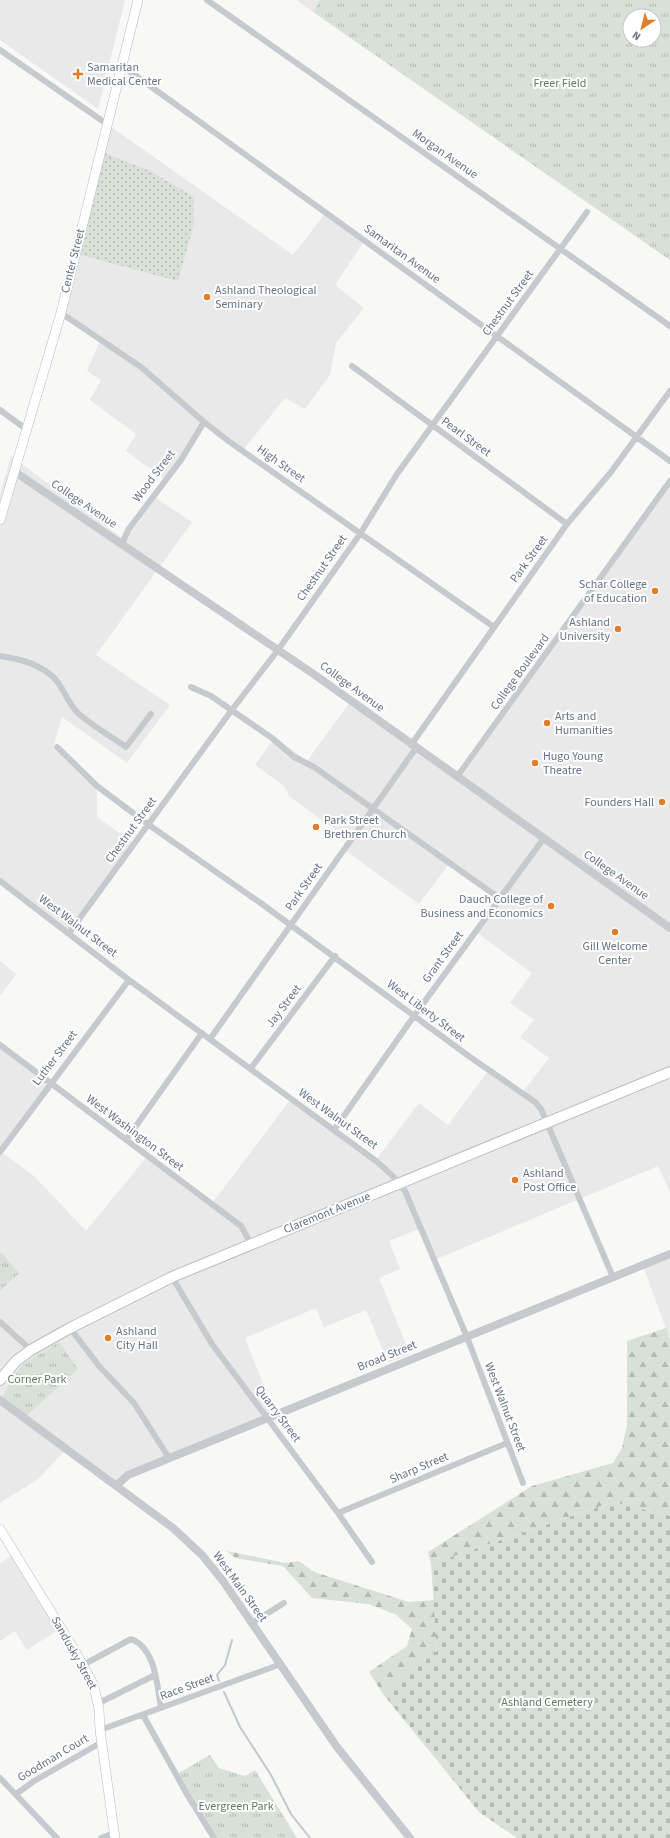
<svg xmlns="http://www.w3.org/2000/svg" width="670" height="1838" viewBox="0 0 670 1838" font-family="'Source Sans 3',sans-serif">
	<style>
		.built { fill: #e9e9e9 }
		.grass { fill: url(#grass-dots) }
		.forest { fill: url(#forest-firs) }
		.cemetery { fill: url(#cemetery-stones) }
		.park { fill: url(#park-tufts); fill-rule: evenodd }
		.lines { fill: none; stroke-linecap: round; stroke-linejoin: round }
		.stream { stroke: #c1c8ce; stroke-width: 2 }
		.secondary-casing { stroke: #b8bcc2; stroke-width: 10 }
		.primary-casing { stroke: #b9bcc1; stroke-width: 12 }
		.minor { stroke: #c6c9cd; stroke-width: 6 }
		.tertiary { stroke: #c6c9cd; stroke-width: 8 }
		.secondary { stroke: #fff; stroke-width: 9 }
		.primary { stroke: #fff; stroke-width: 10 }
		.poi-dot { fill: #e27d2c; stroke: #fff; stroke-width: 1.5 }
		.labels { text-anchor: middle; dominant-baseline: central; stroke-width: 4; stroke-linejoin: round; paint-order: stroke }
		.poi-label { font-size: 12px; fill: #687287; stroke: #fff; text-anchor: start }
		.park-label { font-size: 12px; fill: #637963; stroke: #fff }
		.street-label { font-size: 12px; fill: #687287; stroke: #fff }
	</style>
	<defs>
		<pattern id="grass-dots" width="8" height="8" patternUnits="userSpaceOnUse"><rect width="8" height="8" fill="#d8e0d7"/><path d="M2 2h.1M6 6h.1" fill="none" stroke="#b3bab4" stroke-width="1.8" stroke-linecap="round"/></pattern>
		<pattern id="forest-firs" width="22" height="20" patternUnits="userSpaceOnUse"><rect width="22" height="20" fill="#d8e0d7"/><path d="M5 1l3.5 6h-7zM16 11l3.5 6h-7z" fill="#b3bab4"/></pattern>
		<pattern id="cemetery-stones" width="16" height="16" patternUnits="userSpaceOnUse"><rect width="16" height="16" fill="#d8e0d7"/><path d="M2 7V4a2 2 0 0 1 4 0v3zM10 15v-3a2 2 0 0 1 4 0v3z" fill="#b3bab4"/></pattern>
		<pattern id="park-tufts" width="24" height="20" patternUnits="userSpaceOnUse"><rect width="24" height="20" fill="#d8e0d7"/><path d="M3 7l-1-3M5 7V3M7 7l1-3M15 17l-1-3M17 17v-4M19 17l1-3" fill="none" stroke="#b3bab4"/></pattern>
	</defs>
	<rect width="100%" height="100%" fill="#f8f8f6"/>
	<path class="built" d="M 0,0 L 125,0 L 98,109 L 0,40 Z
		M 296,0 L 320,0 L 313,12 Z
		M 107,124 L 293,255 L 324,215 L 363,243 L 335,285 L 364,308 L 336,343 L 330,375 L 305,409 L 285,398 L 244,449 L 207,424 L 167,481 L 126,451 L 136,434 L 90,400 L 101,380 L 87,371 L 100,341 L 61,313 Z
		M 11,456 L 125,540 L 156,498 L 192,522 L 96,655 L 170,705 L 127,763 L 62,717 L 53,748 L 97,789 L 97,817 L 136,845 L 69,935 L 0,882 L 0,494 Z
		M 670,483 L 670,1192 L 658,1166 L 432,1261 L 419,1229 L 389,1241 L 400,1269 L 379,1278 L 410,1354 L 388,1363 L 366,1310 L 324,1327 L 316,1308 L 245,1338 L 275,1414 L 110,1484 L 65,1451 L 37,1480 L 0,1503 L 0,1151 L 34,1176 L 86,1231 L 149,1154 L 213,1202 L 291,1099 L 375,1161 L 419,1103 L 448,1125 L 488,1071 L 521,1094 L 549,1058 L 520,1037 L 534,1020 L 510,1003 L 532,973 L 476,932 L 500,901 L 449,864 L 419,904 L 342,848 L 348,839 L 289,796 L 284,786 L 255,765 L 275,737 L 307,761 L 353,698 L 463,775 Z
		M 0,961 L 16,974 L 0,996 Z
		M 0,1044 L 50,1082 L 0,1150 Z
		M 670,1251 L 670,1340 L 642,1263 Z
		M 17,1552 L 63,1627 L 27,1650 L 15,1631 L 0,1641 L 0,1563 Z"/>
	<path class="grass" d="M 102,152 L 150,171 L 194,197 L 193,228 L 178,281 L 77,254 Z"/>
	<path class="forest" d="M 666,1328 L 670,1340 L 670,1516 L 613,1502 L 431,1564 L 428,1552 L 532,1486 L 613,1463 L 622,1448 L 627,1425 L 627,1341 Z
		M 227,1551 L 285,1563 L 299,1561 L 314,1572 L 409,1602 L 434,1600 L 437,1651 L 383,1694 L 369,1672 L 407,1646 L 412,1629 L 395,1614 L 368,1604 L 312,1598 L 283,1566 L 235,1558 Z"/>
	<path class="cemetery" d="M 613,1502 L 670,1516 L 670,1838 L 517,1838 L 479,1812 L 383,1694 L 437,1651 L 431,1564 Z"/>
	<path class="park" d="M 320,0 L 670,0 L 670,260 L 313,12 ZM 630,16 L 654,16 L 654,40 L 630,40 Z
		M 1,1252 L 19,1273 L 0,1291 L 0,1253 Z
		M 59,1342 L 78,1369 L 24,1418 L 1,1401 L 10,1382 L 22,1365 Z
		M 210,1755 L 219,1768 L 245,1776 L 255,1770 L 297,1838 L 217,1838 L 177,1774 Z"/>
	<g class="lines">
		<path class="stream" d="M 219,1681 L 217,1675 L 225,1665 L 232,1640
			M 224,1692 L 240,1727 L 271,1775 L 291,1814 L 310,1838"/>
		<defs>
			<path id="secondary" d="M 0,520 L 61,313 L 138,0
				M 0,1529 L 72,1646 L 94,1686 L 99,1709 L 100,1730 L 115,1838"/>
			<path id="primary" d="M 0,1380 L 16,1361 L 31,1350 L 70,1328 L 172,1277 L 670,1072"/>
		</defs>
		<use href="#secondary" class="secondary-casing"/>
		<use href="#primary" class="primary-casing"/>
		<path class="minor" d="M 207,0 L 670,326
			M 0,50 L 107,124
			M 121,65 L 670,461
			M 61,313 L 141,367 L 204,422 L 227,440 L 494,627
			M 352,366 L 567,524
			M 0,410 L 26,429
			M 122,544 L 128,530 L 181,460 L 204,422
			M 0,656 C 22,659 49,666 61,687 C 66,695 69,703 76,711 C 87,723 111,736 126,747 L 151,714
			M 191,687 L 211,696 L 272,738 L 294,757 L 314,767 L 499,898
			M 411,745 L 567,524 L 611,472 L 670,391
			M 57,747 L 97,786 L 149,825 L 262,904 L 470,1057 L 535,1102 L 541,1109 L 613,1277
			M 457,777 L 670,481
			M 0,881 L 129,980 L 376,1161 C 387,1170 397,1179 405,1191 L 467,1337 L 523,1483
			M 69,933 L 231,711 L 278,650 L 360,534 L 397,474 L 587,212
			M 210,1039 L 416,748
			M 0,1045 L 241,1226 L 251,1244
			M 251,1068 L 335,956
			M 334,1130 L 414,1016 L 544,838
			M 126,1140 L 202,1033
			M 0,1152 L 129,980
			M 172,1277 L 212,1344 L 338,1513 L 372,1562
			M 0,1322 L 31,1350
			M 70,1328 L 99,1366 L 134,1403 L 169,1458
			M 338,1513 L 507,1443
			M 252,1623 L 284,1603
			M 83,1665 L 131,1639 C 156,1648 157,1686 161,1708
			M 99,1703 L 155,1675
			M 143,1715 L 188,1796 L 214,1838
			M 100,1730 L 281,1664
			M 0,1778 L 57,1838
			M 16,1794 L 34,1781 L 102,1742
			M 101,1838 L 114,1833"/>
		<path class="tertiary" d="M 15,472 L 315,675 L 670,928
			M 0,1400 L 173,1528 L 202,1555 L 223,1581 L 337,1747 L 410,1838
			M 117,1485 L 128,1475 L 670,1254"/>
		<use href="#secondary" class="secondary"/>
		<use href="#primary" class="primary"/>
	</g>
	<g class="poi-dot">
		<path d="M76 68h4v4h4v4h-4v4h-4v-4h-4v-4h4z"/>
		<circle cx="207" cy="297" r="4"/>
		<circle cx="655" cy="591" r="4"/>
		<circle cx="618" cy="629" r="4"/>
		<circle cx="547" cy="723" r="4"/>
		<circle cx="535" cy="763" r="4"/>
		<circle cx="662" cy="802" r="4"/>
		<circle cx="316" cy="827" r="4"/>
		<circle cx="551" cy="906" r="4"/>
		<circle cx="615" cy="932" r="4"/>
		<circle cx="515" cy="1180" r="4"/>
		<circle cx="108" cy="1338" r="4"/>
	</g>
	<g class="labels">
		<g class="poi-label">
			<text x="87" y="67">Samaritan<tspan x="87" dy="14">Medical Center</tspan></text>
			<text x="215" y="290">Ashland Theological<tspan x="215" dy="14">Seminary</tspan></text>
			<text x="647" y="584" text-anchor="end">Schar College<tspan x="647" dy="14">of Education</tspan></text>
			<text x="610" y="622" text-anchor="end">Ashland<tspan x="610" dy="14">University</tspan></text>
			<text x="555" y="716">Arts and<tspan x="555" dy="14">Humanities</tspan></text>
			<text x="543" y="756">Hugo Young<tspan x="543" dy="14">Theatre</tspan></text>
			<text x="654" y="802" text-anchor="end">Founders Hall</text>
			<text x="324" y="820">Park Street<tspan x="324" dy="14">Brethren Church</tspan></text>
			<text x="543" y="899" text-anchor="end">Dauch College of<tspan x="543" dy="14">Business and Economics</tspan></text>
			<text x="615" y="946" text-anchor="middle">Gill Welcome<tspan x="615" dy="14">Center</tspan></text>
			<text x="523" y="1173">Ashland<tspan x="523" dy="14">Post Office</tspan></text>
			<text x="116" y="1331">Ashland<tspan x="116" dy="14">City Hall</tspan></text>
		</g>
		<g class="park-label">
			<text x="560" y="83">Freer Field</text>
			<text x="37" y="1379">Corner Park</text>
			<text x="547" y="1702">Ashland Cemetery</text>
			<text x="236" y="1806">Evergreen Park</text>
		</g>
		<g class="street-label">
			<text transform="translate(445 154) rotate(35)">Morgan Avenue</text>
			<text transform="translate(402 254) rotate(36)">Samaritan Avenue</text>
			<text transform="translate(73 261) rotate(-76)">Center Street</text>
			<text transform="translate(508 303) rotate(-54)">Chestnut Street</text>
			<text transform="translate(466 437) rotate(36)">Pearl Street</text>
			<text transform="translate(281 464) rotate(35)">High Street</text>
			<text transform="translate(154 476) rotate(-53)">Wood Street</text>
			<text transform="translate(84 504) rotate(34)">College Avenue</text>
			<text transform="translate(529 559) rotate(-54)">Park Street</text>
			<text transform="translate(322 568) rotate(-55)">Chestnut Street</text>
			<text transform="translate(520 672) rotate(-54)">College Boulevard</text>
			<text transform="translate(352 687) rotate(36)">College Avenue</text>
			<text transform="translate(131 830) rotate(-54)">Chestnut Street</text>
			<text transform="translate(616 875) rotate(35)">College Avenue</text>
			<text transform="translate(304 887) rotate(-55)">Park Street</text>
			<text transform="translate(78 926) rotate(37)">West Walnut Street</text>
			<text transform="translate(443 957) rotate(-54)">Grant Street</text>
			<text transform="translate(284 1006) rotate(-53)">Jay Street</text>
			<text transform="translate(426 1011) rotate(37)">West Liberty Street</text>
			<text transform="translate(55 1058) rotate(-53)">Luther Street</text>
			<text transform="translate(338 1119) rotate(36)">West Walnut Street</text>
			<text transform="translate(135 1133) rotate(37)">West Washington Street</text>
			<text transform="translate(327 1213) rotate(-22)">Claremont Avenue</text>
			<text transform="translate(387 1356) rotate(-22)">Broad Street</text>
			<text transform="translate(505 1407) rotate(69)">West Walnut Street</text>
			<text transform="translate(278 1414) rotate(53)">Quarry Street</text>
			<text transform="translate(419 1468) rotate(-23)">Sharp Street</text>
			<text transform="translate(240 1587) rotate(54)">West Main Street</text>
			<text transform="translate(74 1653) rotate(61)">Sandusky Street</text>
			<text transform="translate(187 1687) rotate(-20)">Race Street</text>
			<text transform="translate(53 1758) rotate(-31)">Goodman Court</text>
		</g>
	</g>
	<g transform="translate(642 28) rotate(215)"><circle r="19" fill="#ffffff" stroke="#c3c7cf"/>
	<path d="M0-3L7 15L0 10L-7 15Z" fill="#e27d2c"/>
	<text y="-6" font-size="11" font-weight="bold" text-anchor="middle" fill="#687287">N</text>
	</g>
</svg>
